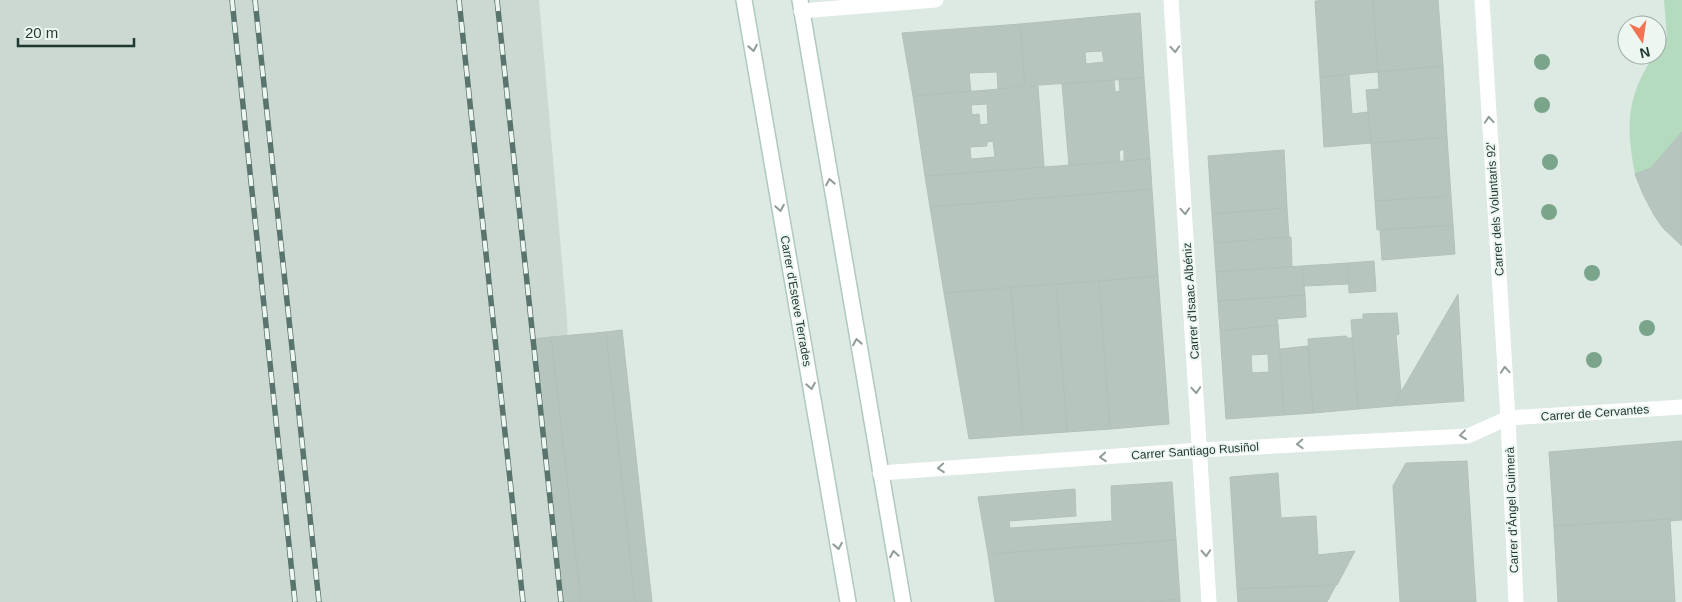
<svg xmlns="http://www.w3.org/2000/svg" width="1682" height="602" viewBox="0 0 1682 602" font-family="Helvetica,sans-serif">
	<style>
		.built { fill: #cbd9d2 }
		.green { fill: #b5dbbe }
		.building { fill: #b6c6bf; stroke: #b0c2ba; fill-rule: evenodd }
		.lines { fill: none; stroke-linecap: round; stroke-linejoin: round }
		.secondary-casing { stroke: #b0c9bf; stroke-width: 18 }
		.street { stroke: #fff; stroke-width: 15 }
		.secondary { stroke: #fff; stroke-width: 15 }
		.rail-casing { stroke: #59746c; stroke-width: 5.5 }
		.rail { stroke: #edf6f1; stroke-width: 4; stroke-dasharray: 11; stroke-linecap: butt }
		.tree { fill: #7ba58a }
		.oneway { stroke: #8f9c98 }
		.labels { text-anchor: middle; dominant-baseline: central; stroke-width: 4; stroke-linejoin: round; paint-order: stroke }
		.street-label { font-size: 12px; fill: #1f3830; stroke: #edf6f1 }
	</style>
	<rect width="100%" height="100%" fill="#dde9e3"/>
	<path class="built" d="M 0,0 L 539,0 L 567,319 L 577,602 L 0,602 Z"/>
	<path class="green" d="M 1664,0 L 1682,0 L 1682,132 L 1651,168 L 1635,174 C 1626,125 1626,98 1654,55 L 1657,55 L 1657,50 L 1667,37 Z"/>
	<path class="building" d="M 1328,0 L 1373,0 L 1378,72 L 1320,77 L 1315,1 Z
		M 1373,0 L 1438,0 L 1443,66 L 1378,72 Z
		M 1140,13 L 1144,78 L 1025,86 L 1020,24 ZM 1102,51 L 1104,62 L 1086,64 L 1085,52 Z
		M 1020,24 L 1025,86 L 998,89 L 997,72 L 969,73 L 971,91 L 913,96 L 902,33 Z
		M 1443,66 L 1447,137 L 1371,143 L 1366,90 L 1379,89 L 1378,72 Z
		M 1349,74 L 1352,114 L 1368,112 L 1371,143 L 1324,147 L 1320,77 Z
		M 1144,78 L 1150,159 L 1124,161 L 1124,149 L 1119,151 L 1120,162 L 1069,165 L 1062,84 L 1114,80 L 1115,92 L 1120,91 L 1119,79 Z
		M 1038,86 L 1044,167 L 925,176 L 913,96 ZM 987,104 L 988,124 L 980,125 L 979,114 L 972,115 L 971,105 ZM 993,141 L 995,157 L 971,159 L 970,147 L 987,146 L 987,142 Z
		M 1682,132 L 1682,246 L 1663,228 L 1654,215 L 1643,194 L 1635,174 L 1651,168 Z
		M 1447,137 L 1451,196 L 1375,201 L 1371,143 Z
		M 1284,150 L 1287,208 L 1212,214 L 1208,156 Z
		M 1150,159 L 1152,189 L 930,207 L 925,176 Z
		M 1152,189 L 1158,276 L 944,293 L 930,207 Z
		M 1451,196 L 1453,225 L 1377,230 L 1375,201 Z
		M 1287,208 L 1289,237 L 1214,243 L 1212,214 Z
		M 1453,225 L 1455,254 L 1382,260 L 1380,230 Z
		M 1291,237 L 1292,267 L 1216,272 L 1214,243 Z
		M 1374,261 L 1376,291 L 1349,293 L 1348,263 Z
		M 1348,263 L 1348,284 L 1304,286 L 1302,266 Z
		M 1302,266 L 1305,295 L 1218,301 L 1216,272 Z
		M 1158,276 L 1169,424 L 1110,429 L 1099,281 Z
		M 1099,281 L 1110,429 L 1067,432 L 1056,284 Z
		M 1056,284 L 1067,432 L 1023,435 L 1011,287 Z
		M 1011,287 L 1023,435 L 969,439 L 944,293 Z
		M 1458,294 L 1464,401 L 1393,406 L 1401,392 Z
		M 1305,295 L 1306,317 L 1277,319 L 1278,325 L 1220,331 L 1218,301 Z
		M 1397,313 L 1399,334 L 1396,335 L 1401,392 L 1393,406 L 1358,409 L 1351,320 L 1363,319 L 1363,314 Z
		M 1278,325 L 1284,415 L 1226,419 L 1220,331 ZM 1268,354 L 1269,372 L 1252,373 L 1251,355 Z
		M 622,330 L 652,602 L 635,602 L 606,332 Z
		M 606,332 L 635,602 L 581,602 L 551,337 Z
		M 1346,336 L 1347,338 L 1353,338 L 1358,409 L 1313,413 L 1308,339 Z
		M 551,337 L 581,602 L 563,602 L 534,339 Z
		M 1308,346 L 1313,413 L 1284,415 L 1280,349 Z
		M 1682,441 L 1682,520 L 1670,521 L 1670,519 L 1554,526 L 1549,452 Z
		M 1467,461 L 1476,602 L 1400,602 L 1393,486 L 1406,463 Z
		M 1278,473 L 1281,518 L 1316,516 L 1318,555 L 1355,551 L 1337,585 L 1237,589 L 1230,477 Z
		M 1172,482 L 1176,540 L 988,554 L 978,497 L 1075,489 L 1076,516 L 1009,521 L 1010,528 L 1112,521 L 1111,486 Z
		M 1670,519 L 1675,602 L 1558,602 L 1554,526 Z
		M 1176,540 L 1180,599 L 1149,602 L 995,602 L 988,554 Z
		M 1336,585 L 1327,602 L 1238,602 L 1237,589 Z
		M 1180,599 L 1180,602 L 1149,602 Z"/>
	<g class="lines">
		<defs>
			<path id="secondary" d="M 744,0 L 848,602
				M 800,0 L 903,602"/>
		</defs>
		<use href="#secondary" class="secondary-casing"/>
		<path class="street" d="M 1171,0 L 1209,602
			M 1482,0 L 1508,418 L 1516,602
			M 801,11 L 936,0
			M 880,473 L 1200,450 L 1468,436 L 1508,418 L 1682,407"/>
		<use href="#secondary" class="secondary"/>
		<defs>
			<path id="rail" d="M 232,0 L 295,602
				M 255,0 L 319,602
				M 459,0 L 523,602
				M 497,0 L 561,602"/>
		</defs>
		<use href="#rail" class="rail-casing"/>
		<use href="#rail" class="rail"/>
	</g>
	<g class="tree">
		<circle cx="1542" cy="62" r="8"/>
		<circle cx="1542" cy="105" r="8"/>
		<circle cx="1550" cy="162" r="8"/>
		<circle cx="1549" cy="212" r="8"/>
		<circle cx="1592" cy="273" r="8"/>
		<circle cx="1647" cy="328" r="8"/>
		<circle cx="1594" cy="360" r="8"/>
	</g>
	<defs><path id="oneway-chevron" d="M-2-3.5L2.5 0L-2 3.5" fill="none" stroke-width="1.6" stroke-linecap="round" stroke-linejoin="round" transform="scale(1.25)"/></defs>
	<g class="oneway">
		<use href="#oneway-chevron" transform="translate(753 48) rotate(80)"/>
		<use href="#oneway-chevron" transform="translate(1175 49) rotate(86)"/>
		<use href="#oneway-chevron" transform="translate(1489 120) rotate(-94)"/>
		<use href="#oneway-chevron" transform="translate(830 182) rotate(-100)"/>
		<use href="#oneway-chevron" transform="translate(780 208) rotate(80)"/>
		<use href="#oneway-chevron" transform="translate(1185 211) rotate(86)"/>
		<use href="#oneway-chevron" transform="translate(857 342) rotate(-100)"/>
		<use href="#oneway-chevron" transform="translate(1505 370) rotate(-94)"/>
		<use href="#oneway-chevron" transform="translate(811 386) rotate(80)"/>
		<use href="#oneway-chevron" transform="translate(1196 390) rotate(86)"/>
		<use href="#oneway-chevron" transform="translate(1463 435) rotate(173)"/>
		<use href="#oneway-chevron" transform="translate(1300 444) rotate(177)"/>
		<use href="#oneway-chevron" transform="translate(1103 457) rotate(176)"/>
		<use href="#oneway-chevron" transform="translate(941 468) rotate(176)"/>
		<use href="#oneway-chevron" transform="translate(838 546) rotate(80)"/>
		<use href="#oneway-chevron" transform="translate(1206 553) rotate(87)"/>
		<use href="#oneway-chevron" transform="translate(894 554) rotate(-100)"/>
	</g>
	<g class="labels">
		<g class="street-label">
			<text transform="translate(1495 209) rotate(-94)">Carrer dels Voluntaris 92'</text>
			<text transform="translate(796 301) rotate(80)">Carrer d'Esteve Terrades</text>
			<text transform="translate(1191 301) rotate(-94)">Carrer d'Isaac Albéniz</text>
			<text transform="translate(1595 413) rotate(-4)">Carrer de Cervantes</text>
			<text transform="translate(1195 451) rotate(-4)">Carrer Santiago Rusiñol</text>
			<text transform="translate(1512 510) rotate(-92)">Carrer d'Àngel Guimerà</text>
		</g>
	</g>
	<g transform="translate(1642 40) rotate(167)"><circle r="24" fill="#edf6f1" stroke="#9baaa4"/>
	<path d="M0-4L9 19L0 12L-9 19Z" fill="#f17353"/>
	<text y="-8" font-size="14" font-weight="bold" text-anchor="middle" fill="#1f3830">N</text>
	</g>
	<path d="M18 38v8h116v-8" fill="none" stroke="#1f3830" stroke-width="2.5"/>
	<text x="25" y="38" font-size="15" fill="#1f3830" stroke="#edf6f1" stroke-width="4" paint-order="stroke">20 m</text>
</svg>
